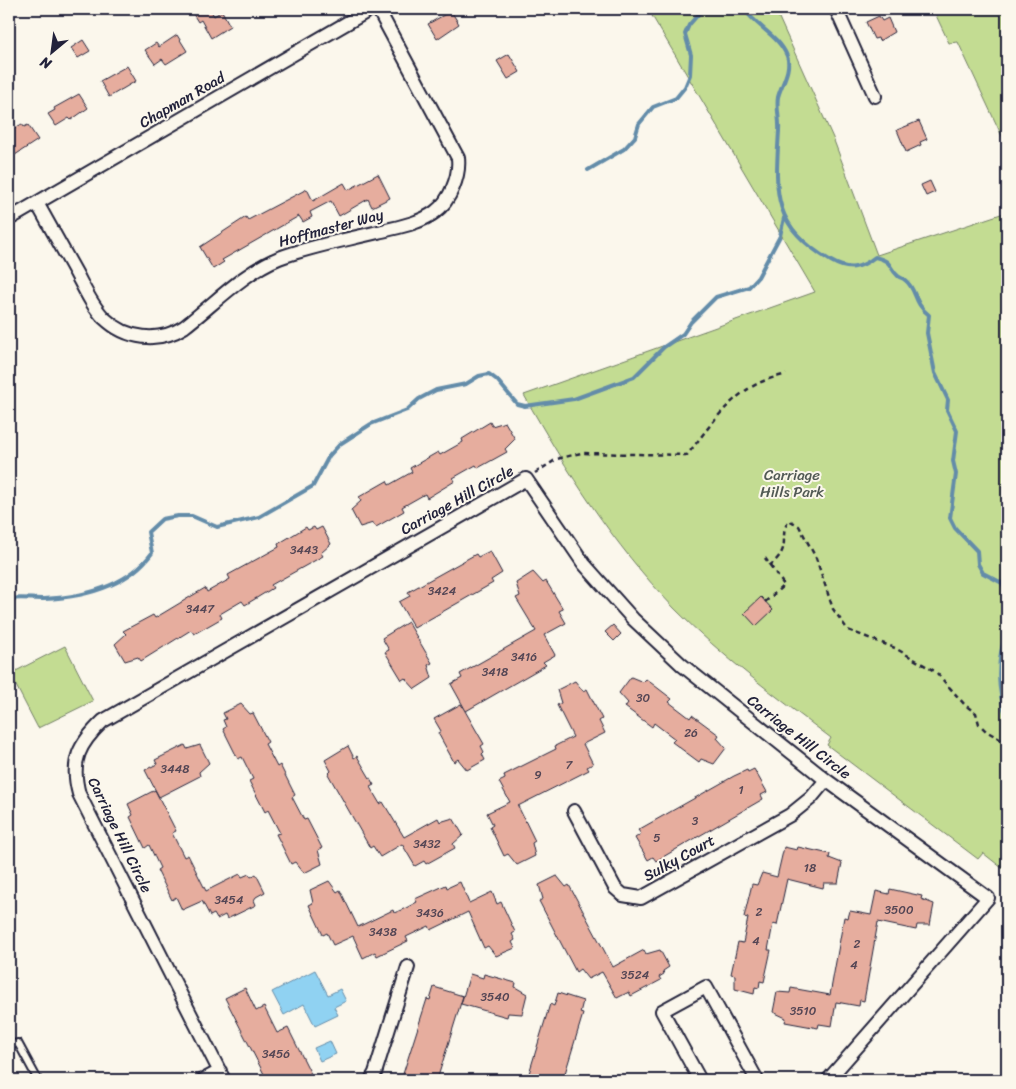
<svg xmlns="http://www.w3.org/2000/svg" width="1016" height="1089" viewBox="0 0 1016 1089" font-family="Sriracha,sans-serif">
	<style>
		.green { fill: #c3dc92; stroke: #727f66 }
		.water { fill: #90d2f2; stroke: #648ca9 }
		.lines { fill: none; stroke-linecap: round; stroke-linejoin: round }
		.stream { stroke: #648ca9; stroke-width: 4 }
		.building { fill: #e6ad9e; stroke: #22223b }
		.service-casing { stroke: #22223b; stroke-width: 10 }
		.minor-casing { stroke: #22223b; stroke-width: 16 }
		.path { stroke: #22223b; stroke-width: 2.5; stroke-dasharray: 5 4; stroke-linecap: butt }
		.service { stroke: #fbf7ec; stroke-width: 6 }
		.minor { stroke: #fbf7ec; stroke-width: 12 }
		.labels { text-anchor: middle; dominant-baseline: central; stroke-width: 4; stroke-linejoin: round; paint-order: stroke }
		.number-label { font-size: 12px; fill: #534554 }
		.street-label { font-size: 15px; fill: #22223b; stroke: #fbf7ec }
		.park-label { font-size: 15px; fill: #525a55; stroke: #fbf7ec }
	</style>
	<rect width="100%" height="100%" fill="#fbf7ec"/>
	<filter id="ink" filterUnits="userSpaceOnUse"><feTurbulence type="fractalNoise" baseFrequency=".02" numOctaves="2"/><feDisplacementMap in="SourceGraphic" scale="10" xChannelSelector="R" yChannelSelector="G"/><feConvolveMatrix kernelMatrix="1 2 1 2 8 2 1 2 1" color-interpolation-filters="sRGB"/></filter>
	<g filter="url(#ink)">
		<path class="green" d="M 648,9 L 775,9 L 833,138 L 877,255 L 1007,212 L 1007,872 L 983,853 L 978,859 L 827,745 L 831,738 C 777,697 722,657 674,608 C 613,544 567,472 524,395 L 815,292 Z
			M 933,9 L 1006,9 L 1007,147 L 958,42 L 949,43 Z
			M 65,646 L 93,701 L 38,728 L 10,674 Z"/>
		<path class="water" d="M 315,970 L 328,995 L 340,989 L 346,1001 L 334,1007 L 338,1015 L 315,1026 L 304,1004 L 284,1015 L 272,992 Z
			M 330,1041 L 336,1054 L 320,1061 L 314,1048 Z"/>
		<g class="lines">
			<path class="stream" d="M 744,9 C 757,27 779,36 787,56 C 792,69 781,85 778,97 C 776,108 780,119 779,131 C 775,193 771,225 831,261 C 848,271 860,269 875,257 C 894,262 887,266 898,276 C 900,278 903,278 905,280 C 917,289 913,303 929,315 L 927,333 L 935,373 L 948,400 L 947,410 L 957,431 L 953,461 L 956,474 L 950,518 L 955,528 L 977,551 L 978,564 L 983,573 L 1002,583 L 1007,592 L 1007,601
				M 588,170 L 624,149 L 635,137 L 639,124 L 653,107 L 676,98 L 685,87 L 690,75 L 691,55 L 685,34 L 689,25 L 703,9
				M 9,599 C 21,597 31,599 44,599 C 83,597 127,587 152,553 L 148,532 L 162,519 L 178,516 L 192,516 L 217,527 L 259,517 L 313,486 L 329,456 L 340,444 L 371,424 L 407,410 L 419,399 L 436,390 L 466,384 L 479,376 L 489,374 L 497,380 L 517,404 L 525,406 L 574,399 L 634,377 L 664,347 L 683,334 L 691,322 L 716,297 L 749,287 L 758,277 L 780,236 L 784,218
				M 1007,632 C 996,659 997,690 1007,718"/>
		</g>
		<path class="building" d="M 190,9 L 210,9 L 214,16 L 222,11 L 230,26 L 211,38 L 201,20 L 198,22 Z
			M 451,11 L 459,24 L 437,39 L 428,24 Z
			M 879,16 L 882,21 L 888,18 L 894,32 L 879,41 L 878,38 L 874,39 L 866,22 Z
			M 177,35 L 187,51 L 166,64 L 162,59 L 155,64 L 145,50 L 156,43 L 159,47 Z
			M 83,40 L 90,51 L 78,58 L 71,48 Z
			M 509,54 L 520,72 L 508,79 L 497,61 Z
			M 127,66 L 136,81 L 109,97 L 100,81 Z
			M 79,94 L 88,108 L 71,120 L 69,118 L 56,126 L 48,114 L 55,110 L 54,108 Z
			M 919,121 L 927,139 L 920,142 L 921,145 L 906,152 L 897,130 Z
			M 22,124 L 24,127 L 28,125 L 38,140 L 15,155 L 9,144 L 9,131 Z
			M 378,174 L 390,198 L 372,207 L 368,199 L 339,216 L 331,201 L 310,212 L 312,217 L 303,222 L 299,216 L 222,260 L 224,262 L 213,269 L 200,247 L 246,217 L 248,220 L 307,189 L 313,201 L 344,183 L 348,190 Z
			M 930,181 L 935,192 L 926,196 L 921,185 Z
			M 490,422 L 492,426 L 505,422 L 515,439 L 505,449 L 507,452 L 478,468 L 476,465 L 453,478 L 455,481 L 427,498 L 425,494 L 402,507 L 404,511 L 376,527 L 373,523 L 360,527 L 351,510 L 361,501 L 359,497 L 387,481 L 389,485 L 412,472 L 410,468 L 438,452 L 440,455 L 463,442 L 462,439 Z
			M 306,527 L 308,530 L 314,527 L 316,530 L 322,527 L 331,544 L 321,553 L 323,556 L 271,585 L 273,588 L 245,605 L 242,601 L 220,614 L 222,618 L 194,634 L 191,630 L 141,661 L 138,657 L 125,661 L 115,644 L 126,634 L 123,631 L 153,615 L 155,618 L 205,588 L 207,592 L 230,579 L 228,575 L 279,547 L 278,544 Z
			M 490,551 L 502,573 L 491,580 L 493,583 L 414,628 L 399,602 L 410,596 L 408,592 L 476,554 L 478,557 Z
			M 533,572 L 543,583 L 546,581 L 563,609 L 559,611 L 566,623 L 544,635 L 555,655 L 543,662 L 546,665 L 466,711 L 451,684 L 462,678 L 460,674 L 536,631 L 516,598 L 520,596 L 516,583 Z
			M 761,597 L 773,610 L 756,626 L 744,613 Z
			M 408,622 L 432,663 L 428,665 L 432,678 L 415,689 L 405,678 L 402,680 L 385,652 L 389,650 L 382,638 Z
			M 613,625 L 621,634 L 614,641 L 605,632 Z
			M 631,677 L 643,682 L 646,679 L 672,699 L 669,702 L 690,718 L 692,715 L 719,735 L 717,738 L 726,748 L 714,764 L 701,759 L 699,762 L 672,742 L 675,739 L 654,723 L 652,727 L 625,707 L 628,703 L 619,693 Z
			M 575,681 L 583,691 L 587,689 L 602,719 L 599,721 L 605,733 L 583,744 L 593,764 L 587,767 L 589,770 L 518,806 L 535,841 L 532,843 L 535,856 L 517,865 L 508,854 L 504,856 L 490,827 L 493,825 L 487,813 L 510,802 L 499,782 L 505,779 L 504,775 L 556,749 L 555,746 L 573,737 L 557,705 L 561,703 L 557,690 Z
			M 241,704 L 250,714 L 253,713 L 268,742 L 265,744 L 277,767 L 280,765 L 295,795 L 292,797 L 304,820 L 307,819 L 322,848 L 318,850 L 322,864 L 304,873 L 295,862 L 291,864 L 276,834 L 280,833 L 268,810 L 265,812 L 249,781 L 253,779 L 242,757 L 238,759 L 223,729 L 226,727 L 223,720 L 226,719 L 223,713 Z
			M 461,704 L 484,744 L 481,746 L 484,752 L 482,754 L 485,760 L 467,770 L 458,759 L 454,762 L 438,733 L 441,731 L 434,719 Z
			M 185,745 L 187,749 L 200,745 L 209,763 L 199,772 L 200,776 L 159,797 L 145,770 L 157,764 L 155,760 Z
			M 348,746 L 354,758 L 357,756 L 374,785 L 370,787 L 380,804 L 383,802 L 404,837 L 438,818 L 440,822 L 453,818 L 463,835 L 453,844 L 455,848 L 426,864 L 424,861 L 415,866 L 402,844 L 380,857 L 373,846 L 370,848 L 328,774 L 331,771 L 325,760 Z
			M 754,769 L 767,792 L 761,795 L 763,799 L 656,861 L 653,857 L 648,860 L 635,838 L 641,834 L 638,830 L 734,776 L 747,770 L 748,772 Z
			M 155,790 L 176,831 L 172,833 L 184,857 L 188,855 L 206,891 L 240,874 L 242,877 L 249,874 L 251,877 L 256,874 L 265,892 L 256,897 L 254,900 L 256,905 L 227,919 L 225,915 L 217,919 L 214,914 L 210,916 L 202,901 L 182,910 L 176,897 L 172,900 L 157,870 L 160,868 L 149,845 L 145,848 L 130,817 L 133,815 L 128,804 Z
			M 784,847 L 797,850 L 798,847 L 830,854 L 829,858 L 842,863 L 838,883 L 824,883 L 823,888 L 787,879 L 777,925 L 773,924 L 768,950 L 771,950 L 764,982 L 760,981 L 759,988 L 755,987 L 754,994 L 735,989 L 735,975 L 731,974 L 738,942 L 743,943 L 748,918 L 744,917 L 752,884 L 757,885 L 762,873 L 777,877 Z
			M 557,876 L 566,887 L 569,885 L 613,967 L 644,950 L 646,954 L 660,950 L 669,967 L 663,971 L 664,974 L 659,977 L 661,980 L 631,996 L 629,992 L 617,998 L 602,972 L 588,979 L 580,969 L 576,972 L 539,901 L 543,899 L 539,885 Z
			M 329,881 L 337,892 L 340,890 L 358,927 L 393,910 L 394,913 L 406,908 L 417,902 L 415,899 L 446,885 L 447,888 L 460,882 L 469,903 L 492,892 L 497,904 L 501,902 L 515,932 L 512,934 L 515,940 L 512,942 L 515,948 L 496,956 L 488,946 L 484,948 L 468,912 L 431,930 L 429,926 L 406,937 L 408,941 L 377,956 L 375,952 L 363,958 L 353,936 L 333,945 L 327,933 L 323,935 L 309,905 L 313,903 L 310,890 Z
			M 890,889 L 922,896 L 921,899 L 934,904 L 930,925 L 917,925 L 916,930 L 878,922 L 864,1001 L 860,1000 L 859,1006 L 836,1002 L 832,1026 L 819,1024 L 818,1028 L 785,1022 L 786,1018 L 773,1012 L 777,992 L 790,993 L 791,988 L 830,995 L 844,917 L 848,918 L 850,911 L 871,915 L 876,891 L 889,894 Z
			M 470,974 L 483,978 L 484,974 L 516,983 L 515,987 L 527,994 L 522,1014 L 508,1013 L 507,1017 L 461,1004 Z
			M 434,987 L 463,996 L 437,1080 L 406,1080 L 408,1075 L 403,1074 L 427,999 L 430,1000 Z
			M 245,988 L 256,1011 L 264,1007 L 277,1033 L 288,1028 L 314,1080 L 267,1080 L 225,998 Z
			M 558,993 L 583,1001 L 580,1013 L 583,1014 L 563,1080 L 527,1080 L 550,1004 L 554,1006 Z"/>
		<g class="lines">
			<defs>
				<path id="service" d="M 350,9 L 356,18
					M 9,1045 L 18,1043 L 38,1080"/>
				<path id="minor" d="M 836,9 L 875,96
					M 37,203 C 50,226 63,250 76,273 C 84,288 92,306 104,318 C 127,340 159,343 184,327 C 214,304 244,272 279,258 C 311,246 346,240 378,232 C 397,227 419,224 435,212 C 450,201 460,176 458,158 L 378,9
					M 9,219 L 371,9
					M 574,811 L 615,888 L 623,895 L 641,898 L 790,815 L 811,798 L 826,780
					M 203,1080 L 220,1071
					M 224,1080 L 79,794 C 70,761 79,744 103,721 L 526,479 L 584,564 L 633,619 L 682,665 L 826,780 L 988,898 L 828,1080
					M 371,1080 L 375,1073 L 408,967
					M 700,1080 L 662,1011 L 706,987 L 757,1080"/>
			</defs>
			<use href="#service" class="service-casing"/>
			<use href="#minor" class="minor-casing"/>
			<path class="path" d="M 535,473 L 557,459 L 581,453 L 687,455 C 707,430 727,399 757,384 C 766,379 777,377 786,374
				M 765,558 L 784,585 L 765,602
				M 769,566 C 794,547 777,538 789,520 L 799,526 L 816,558 L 833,609 L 848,630 L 895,648 L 936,672 L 965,705 L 976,713 L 979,724 L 986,731 L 1007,743"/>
			<use href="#service" class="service"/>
			<use href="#minor" class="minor"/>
		</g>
	</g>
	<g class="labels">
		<g class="number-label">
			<text x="304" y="550">3443</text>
			<text x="442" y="591">3424</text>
			<text x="200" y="609">3447</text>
			<text x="524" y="657">3416</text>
			<text x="495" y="672">3418</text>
			<text x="643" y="698">30</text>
			<text x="691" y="733">26</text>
			<text x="569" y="765">7</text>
			<text x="175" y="769">3448</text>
			<text x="538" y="775">9</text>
			<text x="741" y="790">1</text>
			<text x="695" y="821">3</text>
			<text x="657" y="838">5</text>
			<text x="427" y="844">3432</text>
			<text x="810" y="868">18</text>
			<text x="229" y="900">3454</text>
			<text x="899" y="910">3500</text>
			<text x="759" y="912">2</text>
			<text x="430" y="913">3436</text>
			<text x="383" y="932">3438</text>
			<text x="756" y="941">4</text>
			<text x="857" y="944">2</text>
			<text x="854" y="965">4</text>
			<text x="635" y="975">3524</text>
			<text x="495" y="997">3540</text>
			<text x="803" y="1011">3510</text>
			<text x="276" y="1054">3456</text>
		</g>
		<g class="street-label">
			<text transform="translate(182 100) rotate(-30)">Chapman Road</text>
			<text transform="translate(331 228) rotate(-15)">Hoffmaster Way</text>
			<text transform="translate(457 500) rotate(-29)">Carriage Hill Circle</text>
			<text transform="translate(799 737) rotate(38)">Carriage Hill Circle</text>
			<text transform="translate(120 835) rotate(64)">Carriage Hill Circle</text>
			<text transform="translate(679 858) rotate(-29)">Sulky Court</text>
		</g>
		<g class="park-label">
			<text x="792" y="475">Carriage<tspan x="792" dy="17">Hills Park</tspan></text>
		</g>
	</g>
	<rect width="1016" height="1089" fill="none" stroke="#fbf7ec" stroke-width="30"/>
	<rect x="15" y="15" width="986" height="1059" fill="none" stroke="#22223b" stroke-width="2" filter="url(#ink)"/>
	<g transform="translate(52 52) rotate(209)" stroke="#fbf7ec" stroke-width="4" paint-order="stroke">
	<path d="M0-4L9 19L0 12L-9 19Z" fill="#22223b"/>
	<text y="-8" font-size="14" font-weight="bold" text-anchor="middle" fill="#22223b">N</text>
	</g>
</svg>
